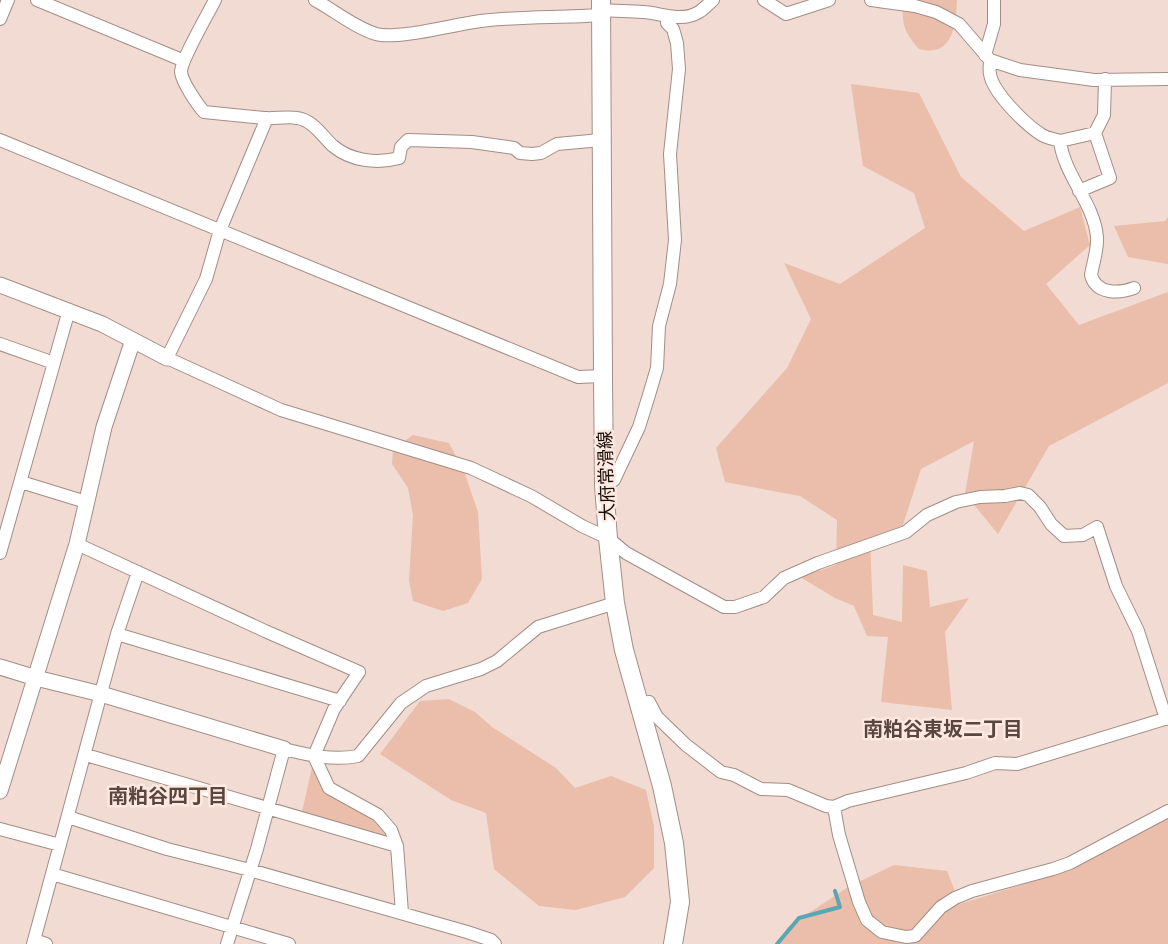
<svg xmlns="http://www.w3.org/2000/svg" width="1168" height="944" viewBox="0 0 1168 944" font-family="Quicksand,'Noto Sans JP',sans-serif">
	<style>
		.green { fill: #eabeaa }
		.lines { fill: none; stroke-linecap: round; stroke-linejoin: round }
		.stream { stroke: #59a6b4; stroke-width: 4 }
		.minor-casing { stroke: #a28e85; stroke-width: 14 }
		.tertiary-casing { stroke: #a28e85; stroke-width: 17 }
		.secondary-casing { stroke: #a28e85; stroke-width: 20 }
		.minor { stroke: #fff; stroke-width: 12 }
		.tertiary { stroke: #fff; stroke-width: 15 }
		.secondary { stroke: #fff; stroke-width: 18 }
		.labels { text-anchor: middle; dominant-baseline: central; stroke-width: 5; stroke-linejoin: round; paint-order: stroke }
		.street-label { font-size: 18px; fill: #150e0b; stroke: #fee8df }
		.neighbourhood-label { font-size: 20px; font-weight: bold; fill: #58473f; stroke: #fee8df }
	</style>
	<rect width="100%" height="100%" fill="#f1dbd2"/>
	<path class="green" d="M 903,0 L 957,0 C 956,17 955,47 934,50 C 929,51 923,50 919,49 C 903,30 902,25 903,0 Z
		M 851,84 L 919,93 L 961,177 L 1024,231 L 1080,207 L 1090,245 L 1046,284 L 1079,325 L 1168,292 L 1168,383 L 1049,446 L 998,534 L 965,494 L 974,441 L 921,469 L 901,531 L 870,540 L 873,615 L 902,622 L 903,565 L 927,571 L 930,607 L 969,598 L 945,632 L 952,710 L 881,702 L 888,637 L 867,636 L 854,606 L 835,598 L 800,577 L 836,565 L 837,520 L 800,496 L 725,482 L 716,448 L 787,368 L 811,319 L 784,263 L 840,284 L 925,228 L 914,193 L 863,166 Z
		M 1168,217 L 1168,264 L 1128,257 L 1114,226 L 1165,221 Z
		M 413,435 L 449,443 L 465,474 L 478,512 L 482,579 L 468,603 L 443,611 L 413,601 L 409,580 L 413,515 L 408,488 L 392,464 L 393,449 Z
		M 449,699 L 475,712 L 492,727 L 556,768 L 575,788 L 611,776 L 646,790 L 654,826 L 654,868 L 625,897 L 576,910 L 539,906 L 494,869 L 486,813 L 451,800 L 380,754 L 420,701 Z
		M 313,763 L 317,774 L 374,819 L 385,832 L 385,837 L 302,812 Z
		M 1168,817 L 1168,944 L 777,944 L 788,927 L 848,887 L 894,865 L 947,871 L 960,904 L 1069,870 Z"/>
	<g class="lines">
		<path class="stream" d="M 777,944 L 799,918 L 840,907 L 835,891"/>
		<defs>
			<path id="minor" d="M 37,0 L 182,60
				M 215,0 C 208,14 181,60 181,72 C 182,82 197,104 204,112 C 224,114 244,116 264,118 C 275,119 286,116 297,118 C 313,120 322,136 333,146 C 351,161 377,164 399,158 L 401,147 L 408,140 L 472,142 L 514,148 L 520,153 L 532,154 L 541,153 L 557,144 L 601,140
				M 315,0 C 335,11 354,27 376,34 C 398,40 455,24 481,21 C 521,16 561,18 601,15
				M 764,0 L 786,14 L 829,0
				M 871,0 L 915,6 L 936,12 L 959,24 L 990,60 L 1020,70 L 1094,80 L 1168,79
				M 601,10 C 615,11 629,11 643,12 C 662,13 681,23 699,12 C 704,9 708,4 713,0
				M 0,19 L 8,0
				M 985,55 L 994,24 L 994,0
				M 990,60 C 990,64 989,70 990,74 C 993,93 1026,125 1042,135 C 1047,138 1054,139 1060,141 C 1064,175 1094,203 1097,237 C 1098,249 1093,263 1091,275 C 1096,294 1118,294 1134,288
				M 267,118 L 220,230 L 206,279 L 167,358 L 281,410 L 471,468 L 531,496 L 582,526 L 608,538 L 626,553 L 724,607 L 735,607 L 764,597 L 784,578 L 818,563 L 906,532 L 927,515 L 956,502 L 980,497 L 1005,496 L 1020,493 L 1028,495 L 1040,507 L 1051,524 L 1064,536 L 1083,535 L 1097,527 L 1116,586 L 1138,631 L 1166,719
				M 1095,133 L 1104,115 L 1105,79
				M 0,140 L 578,377 L 603,376
				M 1060,141 L 1095,133 L 1110,178 L 1079,191
				M 0,344 L 54,363
				M 21,482 L 86,502
				M 604,485 L 614,480 L 639,427 L 649,395 L 657,368 L 659,326 L 670,284 L 675,240 L 670,154 L 679,69 L 677,43 L 673,29 L 667,23 L 667,17
				M 77,544 L 265,631 L 359,672 L 334,709 L 314,756 L 329,788 L 378,815 L 391,830 L 397,846 L 402,913
				M 0,553 L 69,310
				M 117,634 L 340,701
				M 639,704 L 649,702 L 657,717 L 686,745 L 721,772 L 734,775 L 761,789 L 788,790 L 826,806 L 834,807 L 848,801 L 966,773 L 995,763 L 1017,764 L 1168,718
				M 86,755 L 397,846
				M 834,807 L 839,835 L 859,902 L 867,920 L 882,932 L 906,937 L 915,936 L 941,907 L 955,898 L 972,891 L 1053,869 L 1070,863 L 1168,811
				M 68,817 L 167,849 L 250,870 L 467,932 L 491,940 L 495,944
				M 0,829 L 60,845
				M 52,874 L 289,944
				M 34,940 L 46,944
				M 33,944 L 117,634 L 138,572
				M 227,944 L 257,849 L 284,749 C 308,755 333,761 358,756 L 401,703 L 426,686 L 481,669 L 497,661 L 538,627 L 615,603"/>
			<path id="tertiary" d="M 0,285 L 102,324 L 167,358
				M 0,667 L 36,678 L 101,694 L 284,749
				M 0,791 L 77,544 L 104,427 L 133,340"/>
			<path id="secondary" d="M 601,0 L 603,376 L 604,485 L 608,538 L 615,603 L 624,650 L 662,786 L 674,843 L 680,902 L 673,944"/>
		</defs>
		<use href="#minor" class="minor-casing"/>
		<use href="#tertiary" class="tertiary-casing"/>
		<use href="#secondary" class="secondary-casing"/>
		<use href="#minor" class="minor"/>
		<use href="#tertiary" class="tertiary"/>
		<use href="#secondary" class="secondary"/>
	</g>
	<g class="labels">
		<g class="street-label">
			<text transform="translate(606 476) rotate(-92)">大府常滑線</text>
		</g>
		<g class="neighbourhood-label">
			<text x="943" y="728">南粕谷東坂二丁目</text>
			<text x="168" y="795">南粕谷四丁目</text>
		</g>
	</g>
</svg>
